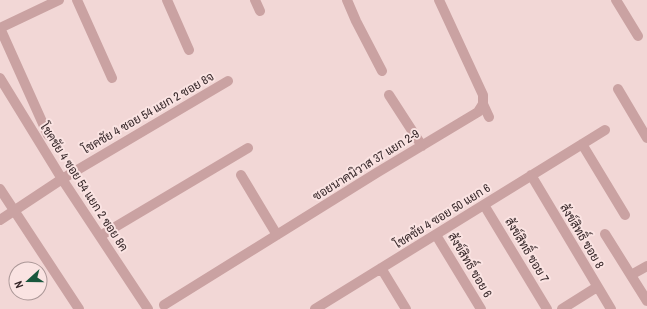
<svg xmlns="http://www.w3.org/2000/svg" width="647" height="309" viewBox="0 0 647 309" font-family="'Archivo Narrow',Sarabun,sans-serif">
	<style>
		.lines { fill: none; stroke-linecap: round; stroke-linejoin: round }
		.minor { stroke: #caa2a2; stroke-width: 10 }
		.labels { text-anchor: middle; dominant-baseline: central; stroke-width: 4; stroke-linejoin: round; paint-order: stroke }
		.street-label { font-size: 12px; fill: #342527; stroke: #fae3e2 }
	</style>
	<rect width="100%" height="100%" fill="#f2d7d6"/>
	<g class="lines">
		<path class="minor" d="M 77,0 L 112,78
			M 167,0 L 189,50
			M 255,0 L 260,11
			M 347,0 L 356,21 L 382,71
			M 616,0 L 638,36
			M 0,28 L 48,135
			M 0,28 L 59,0
			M 0,78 L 62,179 L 148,309
			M 618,89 L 647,138
			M 389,95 L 422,146
			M 483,104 L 489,117
			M 582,144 L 625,215
			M 241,175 L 277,235
			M 531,175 L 611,309
			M 0,189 L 79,309
			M 484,205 L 547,309
			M 0,220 L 62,179 L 228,81
			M 605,234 L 647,301
			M 436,235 L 481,309
			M 100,236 L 248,148
			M 381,268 L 406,309
			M 631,275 L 647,266
			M 164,305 L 378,172 L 478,112 L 483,104 L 483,95 L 439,0
			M 315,309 L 605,130
			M 562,309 L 597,287"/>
	</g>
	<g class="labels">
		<g class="street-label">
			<text transform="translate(148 113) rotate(-30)">โชคชัย 4 ซอย 54 แยก 2 ซอย 8จ</text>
			<text transform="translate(366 165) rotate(-32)">ซอยนาคนิวาส 37 แยก 2-9</text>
			<text transform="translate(84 187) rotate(57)">โชคชัย 4 ซอย 54 แยก 2 ซอย 8ค</text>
			<text transform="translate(442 216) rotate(-32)">โชคชัย 4 ซอย 50 แยก 6</text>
			<text transform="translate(582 236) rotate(59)">สังข์สิทธิ์ ซอย 8</text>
			<text transform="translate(527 250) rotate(59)">สังข์สิทธิ์ ซอย 7</text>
			<text transform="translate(470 265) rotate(59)">สังข์สิทธิ์ ซอย 6</text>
		</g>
	</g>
	<g transform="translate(28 281) rotate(249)"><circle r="19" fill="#fae3e2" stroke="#ab9797"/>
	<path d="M0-3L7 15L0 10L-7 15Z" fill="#19573d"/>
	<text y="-6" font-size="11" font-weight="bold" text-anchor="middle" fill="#342527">N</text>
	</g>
</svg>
